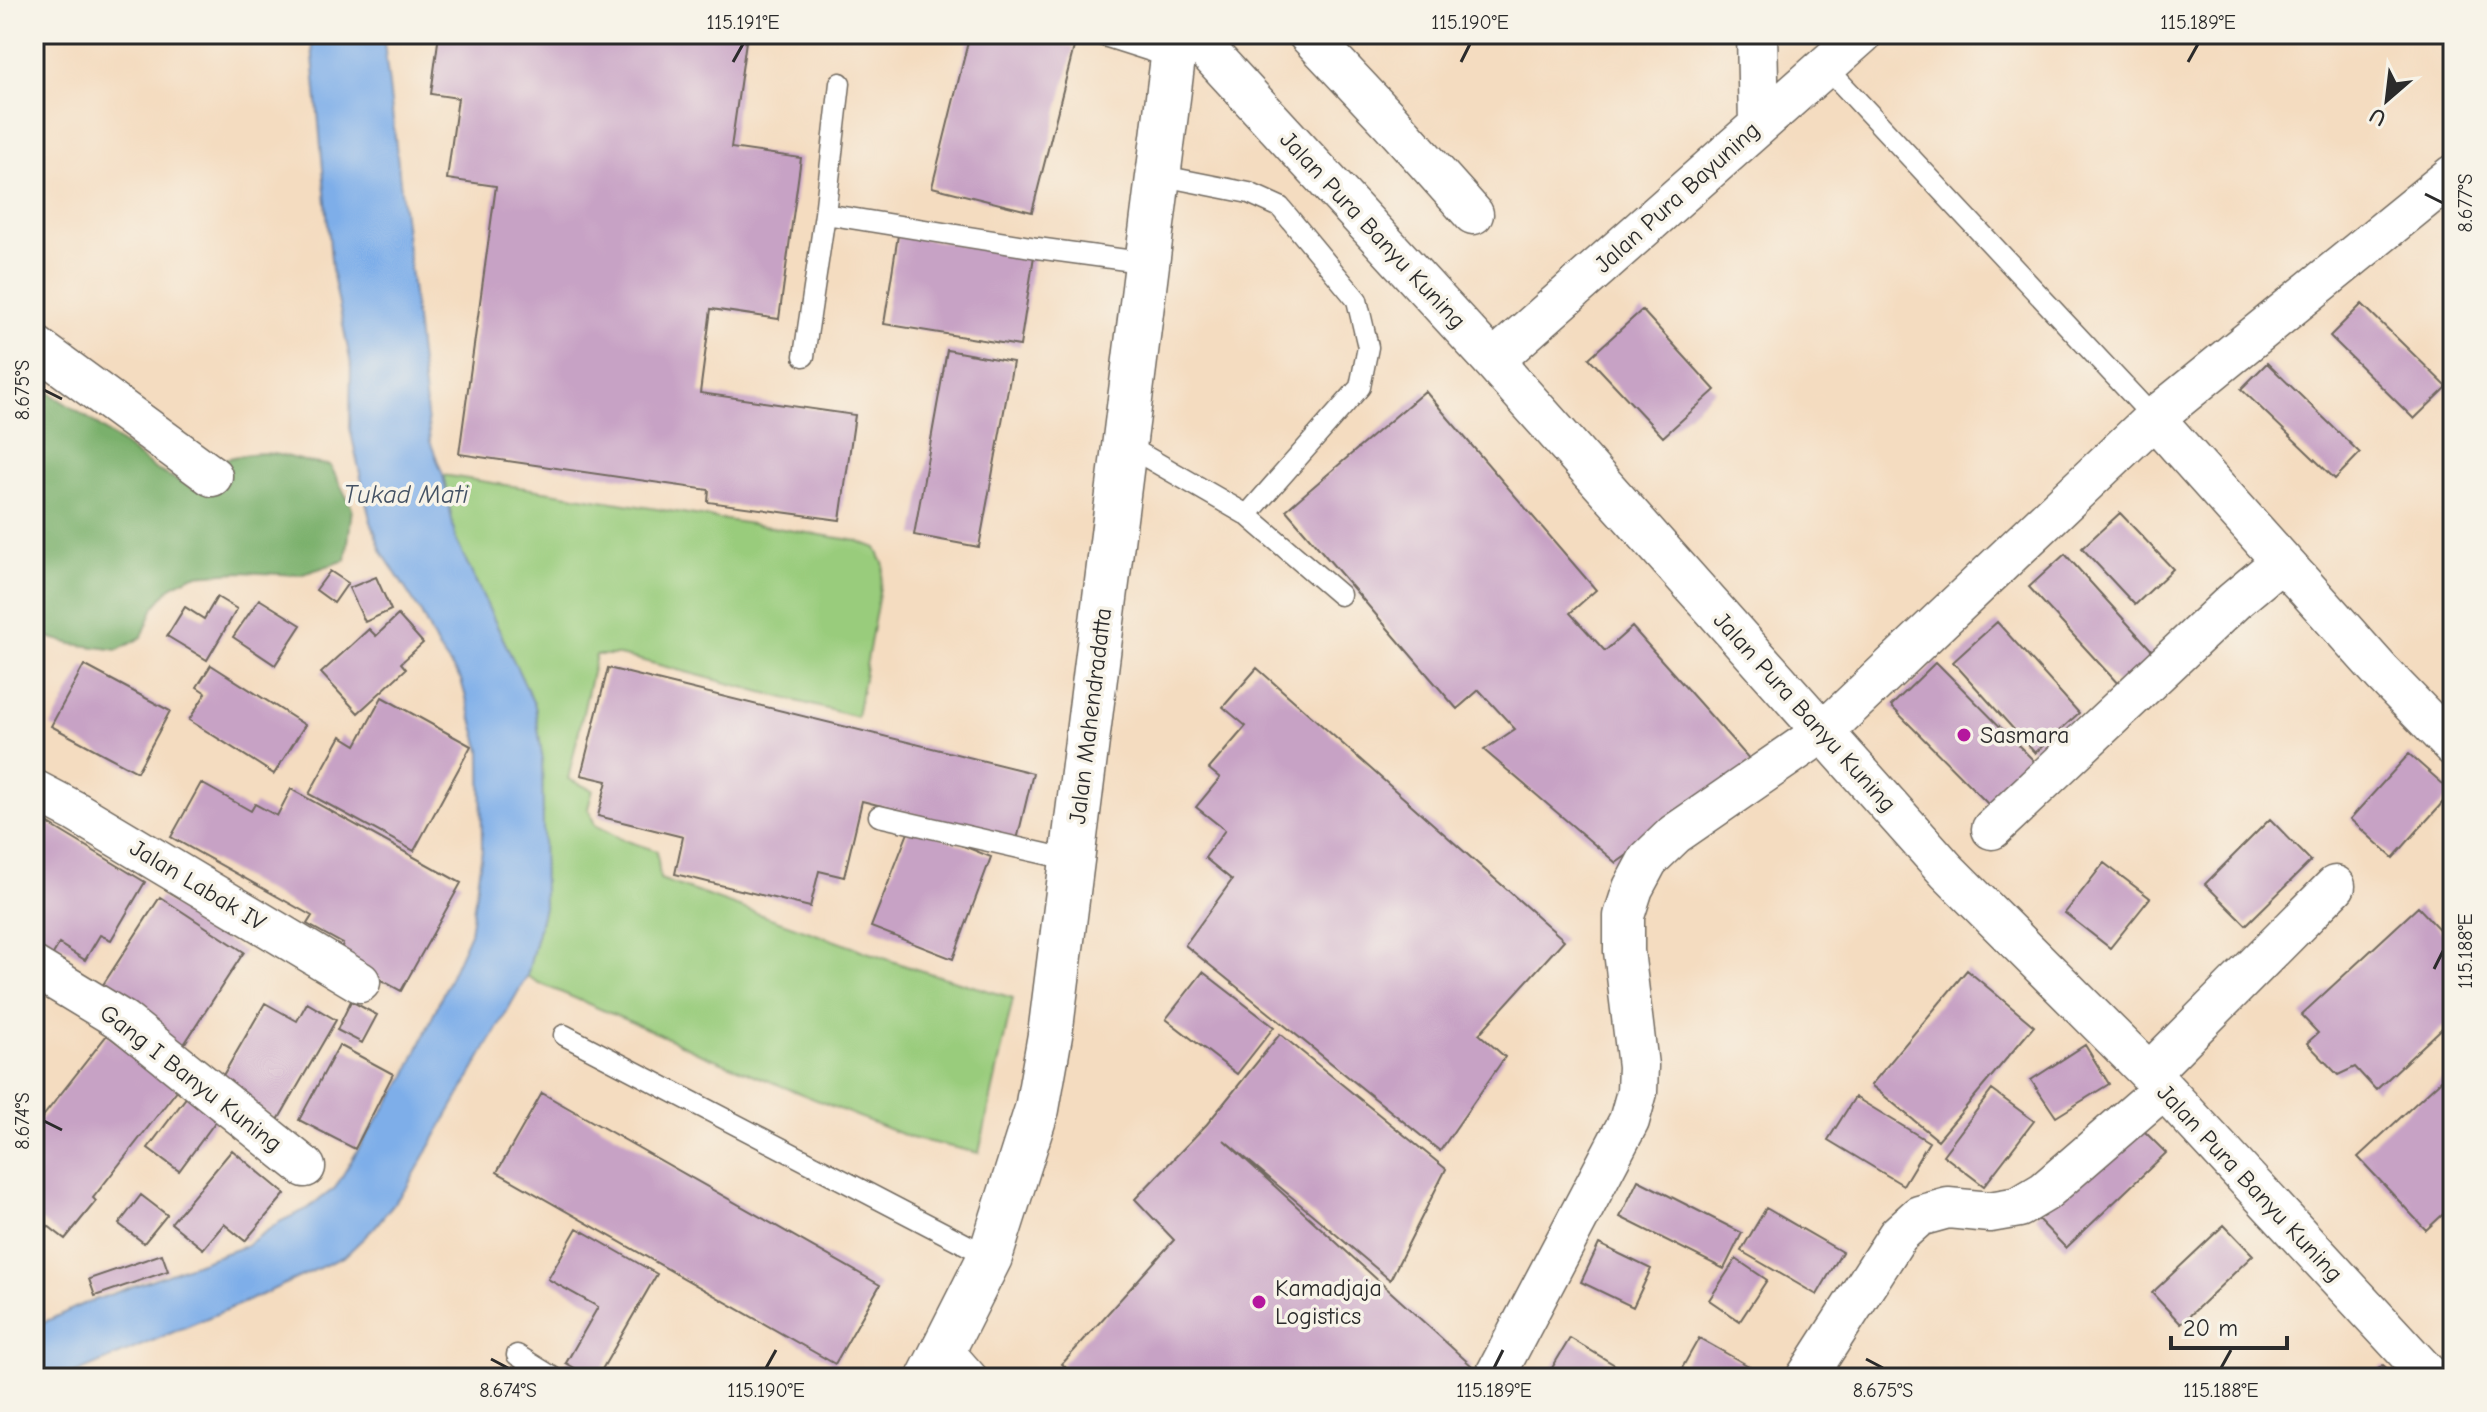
<svg xmlns="http://www.w3.org/2000/svg" width="2487" height="1412" viewBox="0 0 2487 1412" font-family="'Comic Neue',sans-serif">
	<style>
		.green { fill: #99cc7c; stroke: #627c54; stroke-width: 2 }
		.forest { fill: #7ab06c; stroke: #526e4c; stroke-width: 2 }
		.water { fill: #7eaee9; stroke: #546c8a; stroke-width: 2 }
		.building { fill: #c7a2c5 }
		.lines { fill: none; stroke-linecap: round; stroke-linejoin: round }
		.lane-casing { stroke: #71695f; stroke-width: 23 }
		.street-casing { stroke: #71695f; stroke-width: 43 }
		.highway-casing { stroke: #71695f; stroke-width: 47 }
		.lane { stroke: #fff; stroke-width: 20 }
		.street { stroke: #fff; stroke-width: 40 }
		.highway { stroke: #fff; stroke-width: 44 }
		.ticks { fill: none; stroke: #2b2b2b; stroke-width: 3 }
		.poi-dot { fill: #b5179e; stroke: #f7f3e8; stroke-width: 3 }
		.labels { text-anchor: middle; dominant-baseline: central; stroke-width: 7; stroke-linejoin: round; paint-order: stroke }
		.street-label { font-size: 24px; fill: #2b2b2b; stroke: #f7f3e8 }
		.poi-label { font-size: 24px; fill: #2b2b2b; stroke: #f7f3e8; text-anchor: start }
		.water-label { font-size: 26px; font-style: italic; fill: #445264; stroke: #f7f3e8 }
		.neatline { fill: none; stroke: #2b2b2b; stroke-width: 3 }
		.ticks-label { font-size: 20px; text-anchor: middle; fill: #2b2b2b }
	</style>
	<rect width="100%" height="100%" fill="#f7f3e8"/>
	<filter id="ink" filterUnits="userSpaceOnUse"><feTurbulence type="fractalNoise" baseFrequency=".0125" numOctaves="2"/><feDisplacementMap in="SourceGraphic" scale="16" xChannelSelector="R" yChannelSelector="G"/><feConvolveMatrix kernelMatrix="1 2 1 2 8 2 1 2 1" color-interpolation-filters="sRGB"/></filter>
	<filter id="wash" filterUnits="userSpaceOnUse"><feTurbulence type="fractalNoise" baseFrequency=".006" numOctaves="4" result="noise"/><feDisplacementMap in="SourceGraphic" scale="32" xChannelSelector="R" yChannelSelector="G"/><feGaussianBlur stdDeviation="1.8" result="paint"/><feColorMatrix in="noise" values="0 0 0 0 0 0 0 0 0 0 0 0 0 0 0 0 0 1.4 0 .05"/><feComposite in="paint" operator="in"/></filter>
	<g filter="url(#wash)">
		<rect width="100%" height="100%" fill="#f4dcc0"/>
		<path class="green" d="M 443,475 L 858,541 L 876,548 L 884,565 L 857,717 L 636,659 L 619,655 L 596,655 L 568,779 L 593,790 L 588,808 L 595,825 L 621,839 L 657,851 L 660,879 L 909,967 L 1013,998 L 979,1153 L 911,1138 L 697,1052 L 659,1034 L 539,983 L 527,976 L 544,907 L 542,756 L 535,706 L 456,540 Z"/>
		<path class="forest" d="M 34,383 L 91,420 L 156,470 L 196,489 L 216,461 C 235,457 254,451 273,454 C 293,456 309,465 330,465 L 352,508 L 346,560 L 300,575 L 240,572 L 194,575 L 172,586 L 154,607 L 142,637 L 118,650 L 72,644 L 34,633 Z"/>
		<path class="water" d="M 311,34 L 383,34 L 430,441 L 443,475 L 456,540 L 535,706 L 542,756 L 544,907 L 527,976 L 407,1187 L 374,1228 L 345,1256 L 257,1297 L 64,1378 L 34,1378 L 34,1327 L 81,1305 L 245,1246 L 281,1221 L 307,1209 L 335,1188 L 365,1138 L 405,1078 L 470,933 L 482,850 L 481,751 L 461,680 L 438,648 L 421,613 L 382,552 L 370,519 L 350,428 L 351,364 L 332,270 Z"/>
		<g id="blocks">
			<path class="building" d="M 439,34 L 747,34 L 731,148 L 801,158 L 779,319 L 711,309 L 700,393 L 855,415 L 840,520 L 708,502 L 709,490 L 459,454 L 496,186 L 447,179 L 458,98 L 431,94 Z
				M 970,34 L 1022,34 L 1074,47 L 1032,212 L 932,187 Z
				M 898,235 L 1034,256 L 1020,346 L 884,324 Z
				M 2362,304 L 2447,387 L 2414,419 L 2330,336 Z
				M 1642,310 L 1715,390 L 1663,437 L 1589,358 Z
				M 947,350 L 1013,362 L 979,547 L 914,535 Z
				M 2267,363 L 2360,453 L 2335,479 L 2241,389 Z
				M 1425,391 L 1596,590 L 1570,613 L 1605,651 L 1632,627 L 1752,762 L 1734,780 L 1616,863 L 1484,750 L 1515,729 L 1479,690 L 1457,709 L 1286,510 Z
				M 2120,513 L 2173,569 L 2135,605 L 2082,548 Z
				M 2065,554 L 2155,654 L 2120,686 L 2029,587 Z
				M 330,571 L 348,583 L 334,603 L 316,590 Z
				M 376,577 L 391,610 L 365,622 L 349,588 Z
				M 217,597 L 237,609 L 207,660 L 167,636 L 185,607 L 204,619 Z
				M 259,599 L 301,625 L 275,665 L 233,637 Z
				M 398,615 L 423,643 L 401,663 L 406,669 L 358,713 L 321,673 L 369,629 L 376,636 Z
				M 1997,622 L 2079,713 L 2035,753 L 1953,662 Z
				M 1936,662 L 2037,764 L 1992,808 L 1891,706 Z
				M 84,665 L 170,711 L 137,772 L 51,726 Z
				M 211,665 L 305,725 L 274,774 L 189,720 L 206,693 L 197,687 Z
				M 608,668 L 1033,773 L 1017,840 L 862,801 L 844,877 L 819,871 L 810,907 L 675,874 L 683,837 L 598,816 L 607,781 L 581,775 Z
				M 1257,668 L 1564,940 L 1479,1034 L 1505,1057 L 1440,1151 L 1185,945 L 1232,880 L 1205,858 L 1225,830 L 1196,807 L 1220,778 L 1209,769 L 1246,726 L 1223,707 Z
				M 382,697 L 471,746 L 414,851 L 309,794 L 341,736 L 356,745 Z
				M 2409,754 L 2452,792 L 2393,858 L 2350,819 Z
				M 201,783 L 251,811 L 255,804 L 277,816 L 291,789 L 461,883 L 401,991 L 337,956 L 343,944 L 307,924 L 312,916 L 171,837 Z
				M 34,815 L 145,882 L 111,940 L 100,935 L 85,960 L 59,944 L 49,961 L 34,952 Z
				M 2270,819 L 2311,861 L 2246,925 L 2205,884 Z
				M 911,825 L 991,857 L 953,959 L 871,927 Z
				M 2104,863 L 2150,898 L 2110,948 L 2065,913 Z
				M 160,897 L 244,952 L 181,1049 L 97,994 Z
				M 2418,907 L 2453,944 L 2453,1018 L 2376,1090 L 2355,1067 L 2338,1075 L 2307,1043 L 2318,1033 L 2301,1015 Z
				M 1967,970 L 2034,1026 L 1938,1140 L 1871,1085 Z
				M 1203,972 L 1274,1027 L 1237,1074 L 1166,1019 Z
				M 351,1001 L 377,1015 L 362,1043 L 337,1030 Z
				M 265,1003 L 297,1021 L 307,1003 L 336,1020 L 278,1120 L 218,1084 Z
				M 1280,1034 L 1446,1169 L 1390,1280 L 1224,1140 L 1472,1366 L 1461,1378 L 1077,1378 L 1062,1364 L 1174,1240 L 1135,1199 L 1207,1124 Z
				M 107,1035 L 178,1089 L 93,1198 L 96,1201 L 65,1239 L 34,1215 L 34,1128 Z
				M 339,1045 L 393,1074 L 355,1149 L 299,1120 Z
				M 2085,1045 L 2109,1084 L 2056,1117 L 2031,1080 Z
				M 2453,1069 L 2453,1205 L 2426,1230 L 2358,1157 Z
				M 1992,1090 L 2034,1121 L 1984,1186 L 1943,1155 Z
				M 191,1091 L 221,1114 L 179,1171 L 148,1148 Z
				M 542,1093 L 880,1285 L 835,1364 L 497,1172 Z
				M 1855,1097 L 1929,1142 L 1903,1185 L 1828,1140 Z
				M 2135,1122 L 2166,1153 L 2066,1248 L 2035,1216 Z
				M 232,1150 L 285,1194 L 245,1241 L 224,1224 L 203,1249 L 171,1223 Z
				M 1638,1180 L 1742,1233 L 1724,1269 L 1620,1217 Z
				M 141,1195 L 167,1215 L 144,1243 L 119,1224 Z
				M 1766,1208 L 1842,1252 L 1817,1295 L 1741,1251 Z
				M 2224,1225 L 2253,1255 L 2181,1324 L 2152,1293 Z
				M 577,1228 L 657,1274 L 597,1378 L 592,1378 L 566,1363 L 598,1307 L 548,1279 Z
				M 1599,1244 L 1651,1269 L 1633,1307 L 1581,1282 Z
				M 162,1254 L 168,1271 L 95,1296 L 89,1279 Z
				M 1736,1259 L 1767,1280 L 1740,1321 L 1709,1300 Z
				M 34,1293 L 45,1317 L 34,1322 Z
				M 1570,1338 L 1633,1376 L 1632,1378 L 1546,1378 Z
				M 1699,1338 L 1770,1378 L 1700,1378 L 1682,1368 Z
				M 2383,1365 L 2397,1378 L 2368,1378 Z"/>
		</g>
	</g>
	<g filter="url(#ink)">
		<use href="#blocks" fill-opacity="0" stroke="#71695f" stroke-width="2"/>
		<g class="lines">
			<defs>
				<path id="lane" d="M 1098,34 L 1173,58
					M 1825,66 L 2154,418
					M 1158,175 L 1249,193 L 1280,207 L 1357,300 L 1368,347 L 1360,387 L 1247,515
					M 825,214 L 840,83
					M 804,356 L 825,214 L 1037,248 L 1148,263
					M 1124,444 L 1247,515 L 1340,595
					M 879,816 L 1072,860
					M 564,1035 L 990,1257
					M 949,1343 L 980,1378
					M 517,1355 L 554,1378"/>
				<path id="street" d="M 1192,34 L 1493,361 L 1947,871 L 2149,1073 L 2431,1378
					M 1308,34 L 1389,120 L 1473,214
					M 1757,34 L 1759,124
					M 34,345 L 212,476
					M 1493,361 L 1862,34
					M 2154,418 L 2382,673 L 2453,746
					M 34,790 L 76,812 L 360,982
					M 1992,829 L 2234,601 L 2282,561
					M 34,967 L 123,1021 L 305,1167
					M 2149,1073 L 2335,886
					M 1494,1378 L 1629,1121 L 1637,1092 L 1638,1066 L 1624,951 L 1624,916 L 1633,888 L 1648,860 L 1675,834 L 1823,732 L 2154,418 L 2453,175
					M 1806,1378 L 1898,1235 L 1919,1216 L 1948,1208 L 1990,1212 L 2019,1207 L 2044,1192 L 2163,1089"/>
				<path id="highway" d="M 929,1378 L 990,1257 L 1037,1109 L 1050,1035 L 1176,34"/>
			</defs>
			<use href="#lane" class="lane-casing"/>
			<use href="#street" class="street-casing"/>
			<use href="#highway" class="highway-casing"/>
			<use href="#lane" class="lane"/>
			<use href="#street" class="street"/>
			<use href="#highway" class="highway"/>
		</g>
	</g>
	<path class="ticks" d="M 733,62 L 743,44M 1461,62 L 1470,44M 2188,62 L 2198,44M 2425,194 L 2443,203M 44,390 L 62,399M 2434,969 L 2443,951M 44,1121 L 62,1130M 491,1359 L 508,1368M 1866,1359 L 1883,1368M 766,1368 L 776,1350M 1494,1368 L 1503,1350M 2221,1368 L 2231,1350"/>
	<g class="poi-dot">
		<circle cx="1964" cy="735" r="8"/>
		<circle cx="1259" cy="1302" r="8"/>
	</g>
	<g class="labels">
		<g class="street-label">
			<text transform="translate(1677 197) rotate(-42)">Jalan Pura Bayuning</text>
			<text transform="translate(1373 230) rotate(47)">Jalan Pura Banyu Kuning</text>
			<text transform="translate(1805 712) rotate(48)">Jalan Pura Banyu Kuning</text>
			<text transform="translate(1090 716) rotate(-83)">Jalan Mahendradatta</text>
			<text transform="translate(198 885) rotate(31)">Jalan Labak IV</text>
			<text transform="translate(191 1078) rotate(38)">Gang I Banyu Kuning</text>
			<text transform="translate(2250 1183) rotate(47)">Jalan Pura Banyu Kuning</text>
		</g>
		<g class="poi-label">
			<text x="1980" y="735">Sasmara</text>
			<text x="1275" y="1288">Kamadjaja<tspan x="1275" dy="28">Logistics</tspan></text>
		</g>
		<g class="water-label">
			<text x="406" y="495">Tukad Mati</text>
		</g>
	</g>
	<rect width="2487" height="1412" fill="none" stroke="#f7f3e8" stroke-width="88"/>
	<g transform="translate(2387 100) rotate(208)" stroke="#f7f3e8" stroke-width="6" paint-order="stroke">
	<path d="M0-6L14 30L0 20L-14 30Z" fill="#2b2b2b"/>
	<text y="-12" font-size="22" font-weight="bold" text-anchor="middle" fill="#2b2b2b">U</text>
	</g>
	<path d="M2171 1336v12h116v-12" fill="none" stroke="#2b2b2b" stroke-width="4"/>
	<text x="2183" y="1336" font-size="24" fill="#2b2b2b" stroke="#f7f3e8" stroke-width="6" paint-order="stroke">20 m</text>
	<rect x="44" y="44" width="2399" height="1324" class="neatline"/>
	<g class="ticks-label">
		<text x="743" y="29">115.191°E</text>
		<text x="1470" y="29">115.190°E</text>
		<text x="2198" y="29">115.189°E</text>
		<text transform="translate(2465 203) rotate(-90)" y="7">8.677°S</text>
		<text transform="translate(22 390) rotate(-90)" y="7">8.675°S</text>
		<text transform="translate(2465 951) rotate(-90)" y="7">115.188°E</text>
		<text transform="translate(22 1121) rotate(-90)" y="7">8.674°S</text>
		<text x="508" y="1397">8.674°S</text>
		<text x="766" y="1397">115.190°E</text>
		<text x="1494" y="1397">115.189°E</text>
		<text x="1883" y="1397">8.675°S</text>
		<text x="2221" y="1397">115.188°E</text>
	</g>
</svg>
